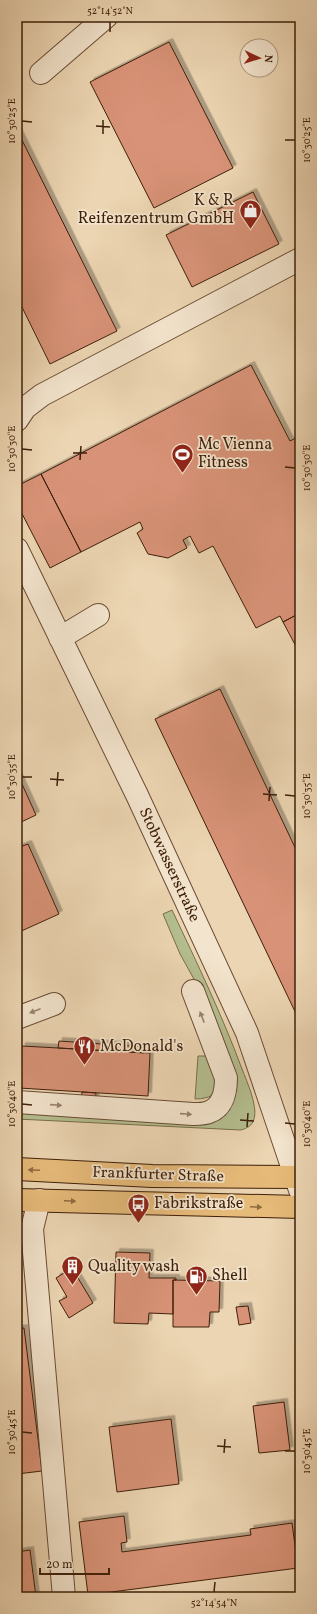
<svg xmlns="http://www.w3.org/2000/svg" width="317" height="1614" viewBox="0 0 317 1614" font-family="Vollkorn,serif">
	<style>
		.green { fill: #b4be8f; stroke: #796e4c }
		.building { fill: #d89277; stroke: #3e1f09; filter: url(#shadow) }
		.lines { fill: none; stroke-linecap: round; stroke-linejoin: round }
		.minor-casing { stroke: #6a4c33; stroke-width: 24 }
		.major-casing { stroke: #3e1f09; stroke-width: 24 }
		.minor { stroke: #f3e4cd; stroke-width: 22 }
		.major { stroke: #e6ba79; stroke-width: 22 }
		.oneway { fill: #98826b }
		.oneway2 { fill: #926c41 }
		.ticks { fill: none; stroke: #3e1f09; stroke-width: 1.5 }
		.labels { text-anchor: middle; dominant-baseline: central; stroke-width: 3.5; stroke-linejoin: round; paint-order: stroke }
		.poi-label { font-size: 16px; fill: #3e1f09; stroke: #f3e4cd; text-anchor: start }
		.street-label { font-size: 16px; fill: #3e1f09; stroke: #f3e4cd }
		.neatline { fill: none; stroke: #3e1f09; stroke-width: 1.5 }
		.ticks-label { font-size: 10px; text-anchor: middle; fill: #3e1f09 }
	</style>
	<defs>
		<filter id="shadow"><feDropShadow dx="3.5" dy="-3.5" stdDeviation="0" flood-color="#0004"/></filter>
	</defs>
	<rect width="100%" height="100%" fill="#ecd5b2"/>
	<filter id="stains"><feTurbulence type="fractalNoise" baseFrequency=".005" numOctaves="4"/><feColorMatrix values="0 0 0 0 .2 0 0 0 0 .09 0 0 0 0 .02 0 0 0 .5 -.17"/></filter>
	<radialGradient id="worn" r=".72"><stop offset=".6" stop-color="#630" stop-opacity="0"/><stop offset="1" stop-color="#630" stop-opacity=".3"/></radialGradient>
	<path class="green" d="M 172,910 C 197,963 222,1015 242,1069 C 247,1082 258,1106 254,1119 C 252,1126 247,1128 241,1130 L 17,1119 L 17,1107 L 227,1105 L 195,981 L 180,954 L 163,914 Z
		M 198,1056 L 210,1056 C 217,1076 227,1099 195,1099 Z"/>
	<path class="building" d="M 169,42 L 233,168 L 154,208 L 90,82 Z
		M 17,130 L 117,331 L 50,364 L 17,297 Z
		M 253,192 L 279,244 L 192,287 L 166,235 Z
		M 251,365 L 290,441 L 300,436 L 300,613 L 283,622 L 280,616 L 256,628 L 213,546 L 199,553 L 190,536 L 183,540 L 187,548 L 168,558 L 148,554 L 137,533 L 143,529 L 140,522 L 81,552 L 41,474 Z
		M 41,474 L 81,552 L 50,568 L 17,504 L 17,486 Z
		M 300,613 L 300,654 L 283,622 Z
		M 220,689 L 300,858 L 300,1022 L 155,719 Z
		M 17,773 L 36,815 L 17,824 Z
		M 28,844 L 59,914 L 17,933 L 17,848 Z
		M 59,1041 L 145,1047 L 144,1053 L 58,1048 Z
		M 22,1046 L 150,1053 L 148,1096 L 19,1088 Z
		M 17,1053 L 21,1053 L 19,1080 L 17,1082 Z
		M 82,1092 L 96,1093 L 95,1104 L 81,1103 Z
		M 116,1252 L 150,1253 L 149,1278 L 176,1278 L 176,1280 L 173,1280 L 173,1314 L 149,1313 L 148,1324 L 114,1323 Z
		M 72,1268 L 93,1303 L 69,1318 L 59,1301 L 67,1297 L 56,1278 Z
		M 173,1280 L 220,1281 L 219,1312 L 210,1312 L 209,1327 L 173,1327 Z
		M 248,1306 L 251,1323 L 239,1325 L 236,1307 Z
		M 24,1328 L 42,1471 L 17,1474 L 17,1329 Z
		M 284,1402 L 290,1450 L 259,1453 L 253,1406 Z
		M 171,1419 L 179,1484 L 117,1492 L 109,1427 Z
		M 124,1516 L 127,1542 L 121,1543 L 122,1552 L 251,1535 L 250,1529 L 292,1523 L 298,1568 L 88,1595 L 79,1522 Z
		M 30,1550 L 36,1597 L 17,1597 L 17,1552 Z"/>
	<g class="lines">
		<defs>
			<path id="minor" d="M 41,73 L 106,17
				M 17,420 L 25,408 L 42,395 L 300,259
				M 17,549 L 137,795 L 247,1033 L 300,1190
				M 60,638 L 98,615
				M 17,1018 L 54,1004
				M 17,1102 L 193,1114 C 198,1114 205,1114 209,1112 C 223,1107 226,1091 226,1078 L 193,991
				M 39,1200 L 32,1229 L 64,1597"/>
			<path id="major" d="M 17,1169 L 152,1176 L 300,1177
				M 17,1200 L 300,1207"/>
		</defs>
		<use href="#minor" class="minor-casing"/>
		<use href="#major" class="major-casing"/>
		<use href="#minor" class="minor"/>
		<use href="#major" class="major"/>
	</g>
	<defs><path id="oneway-solid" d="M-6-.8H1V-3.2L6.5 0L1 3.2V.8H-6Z"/></defs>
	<g class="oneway">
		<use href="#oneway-solid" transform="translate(35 1011) rotate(159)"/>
		<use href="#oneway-solid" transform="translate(202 1017) rotate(-111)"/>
		<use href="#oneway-solid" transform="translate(56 1105) rotate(4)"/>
		<use href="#oneway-solid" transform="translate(186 1114) rotate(4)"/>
	</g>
	<g class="oneway2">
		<use href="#oneway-solid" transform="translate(34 1170) rotate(-177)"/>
		<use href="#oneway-solid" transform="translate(70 1201) rotate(2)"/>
		<use href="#oneway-solid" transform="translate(256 1207) rotate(2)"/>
	</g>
	<path class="ticks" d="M 110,32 L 110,22M 22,121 L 32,122M 96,126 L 110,127M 103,134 L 103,120M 285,140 L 295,140M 22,449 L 32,450M 73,453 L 87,453M 80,460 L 81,446M 285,467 L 295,468M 22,777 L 32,777M 50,779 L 64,780M 57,786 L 58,772M 263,794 L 277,795M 285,795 L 295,796M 269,801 L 270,787M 22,1104 L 32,1105M 240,1120 L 254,1121M 285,1123 L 295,1124M 247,1127 L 248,1113M 22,1432 L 32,1433M 217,1446 L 231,1447M 285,1451 L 295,1451M 224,1453 L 225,1439M 214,1592 L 215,1582"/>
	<defs>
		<symbol id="shop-pin" viewBox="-11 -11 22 30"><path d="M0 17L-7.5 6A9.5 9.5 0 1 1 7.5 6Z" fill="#8f2418" stroke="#f3e4cd"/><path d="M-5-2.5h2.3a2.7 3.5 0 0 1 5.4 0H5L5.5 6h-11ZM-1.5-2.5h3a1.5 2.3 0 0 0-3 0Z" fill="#fff"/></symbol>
		<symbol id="stadium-pin" viewBox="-11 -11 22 30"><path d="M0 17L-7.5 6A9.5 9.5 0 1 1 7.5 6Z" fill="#8f2418" stroke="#f3e4cd"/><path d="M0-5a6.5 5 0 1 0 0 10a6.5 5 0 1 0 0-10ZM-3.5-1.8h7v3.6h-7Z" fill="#fff"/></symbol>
		<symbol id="restaurant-pin" viewBox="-11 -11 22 30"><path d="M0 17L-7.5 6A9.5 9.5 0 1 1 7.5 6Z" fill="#8f2418" stroke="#f3e4cd"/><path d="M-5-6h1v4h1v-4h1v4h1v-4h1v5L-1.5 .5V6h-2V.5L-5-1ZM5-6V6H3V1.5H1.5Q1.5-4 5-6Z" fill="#fff"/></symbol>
		<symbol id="bus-pin" viewBox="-11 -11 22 30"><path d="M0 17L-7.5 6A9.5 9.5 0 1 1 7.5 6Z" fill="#8f2418" stroke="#f3e4cd"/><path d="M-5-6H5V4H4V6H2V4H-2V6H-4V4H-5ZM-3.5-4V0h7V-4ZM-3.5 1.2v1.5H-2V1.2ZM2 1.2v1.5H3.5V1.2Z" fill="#fff"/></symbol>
		<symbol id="building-pin" viewBox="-11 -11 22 30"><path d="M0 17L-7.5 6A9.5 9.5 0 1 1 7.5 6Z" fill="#8f2418" stroke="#f3e4cd"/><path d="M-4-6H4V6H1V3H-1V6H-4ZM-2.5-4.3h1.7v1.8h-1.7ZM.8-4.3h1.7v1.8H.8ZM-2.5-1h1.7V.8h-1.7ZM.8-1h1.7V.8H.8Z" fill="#fff"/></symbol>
		<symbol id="fuel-pin" viewBox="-11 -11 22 30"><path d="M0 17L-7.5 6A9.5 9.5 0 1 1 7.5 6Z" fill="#8f2418" stroke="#f3e4cd"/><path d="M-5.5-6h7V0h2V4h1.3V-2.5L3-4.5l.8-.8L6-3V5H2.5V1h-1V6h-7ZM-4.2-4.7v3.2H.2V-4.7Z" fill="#fff"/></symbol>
	</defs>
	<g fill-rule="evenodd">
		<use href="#shop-pin" x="238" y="198" width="25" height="34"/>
		<use href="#stadium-pin" x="170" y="442" width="25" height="34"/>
		<use href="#restaurant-pin" x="72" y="1034" width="25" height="34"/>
		<use href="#bus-pin" x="126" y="1192" width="25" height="34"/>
		<use href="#building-pin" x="60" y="1254" width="25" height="34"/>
		<use href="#fuel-pin" x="184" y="1264" width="25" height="34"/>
	</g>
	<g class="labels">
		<g class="poi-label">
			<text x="234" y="201" text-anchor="end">K &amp; R<tspan x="234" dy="18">Reifenzentrum GmbH</tspan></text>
			<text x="198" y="445">Mc Vienna<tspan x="198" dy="18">Fitness</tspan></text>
			<text x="100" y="1047">McDonald's</text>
			<text x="154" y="1204">Fabrikstraße</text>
			<text x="88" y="1267">Quality wash</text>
			<text x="212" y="1276">Shell</text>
		</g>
		<g class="street-label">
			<text transform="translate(169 865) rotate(65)">Stobwasserstraße</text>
			<text transform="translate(158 1175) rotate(2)">Frankfurter Straße</text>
		</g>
	</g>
	<rect width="317" height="1614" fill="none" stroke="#ecd5b2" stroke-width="44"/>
	<g transform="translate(259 58) rotate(94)"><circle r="19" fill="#f3e4cd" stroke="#ab957f"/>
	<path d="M0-3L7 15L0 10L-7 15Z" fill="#8f2418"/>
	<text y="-6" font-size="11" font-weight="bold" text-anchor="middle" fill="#3e1f09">N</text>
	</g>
	<path d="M40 1568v6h69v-6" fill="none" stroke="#3e1f09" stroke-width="2"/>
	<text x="46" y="1568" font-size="12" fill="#3e1f09" stroke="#f3e4cd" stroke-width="3" paint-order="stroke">20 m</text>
	<rect x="22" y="22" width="273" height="1570" class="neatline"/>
	<g class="ticks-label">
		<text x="110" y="14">52°14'52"N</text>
		<text transform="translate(11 121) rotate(-90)" y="4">10°30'25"E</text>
		<text transform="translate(306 140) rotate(-90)" y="4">10°30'25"E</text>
		<text transform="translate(11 449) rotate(-90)" y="4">10°30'30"E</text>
		<text transform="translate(306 468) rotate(-90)" y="4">10°30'30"E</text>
		<text transform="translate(11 777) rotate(-90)" y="4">10°30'35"E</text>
		<text transform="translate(306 796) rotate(-90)" y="4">10°30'35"E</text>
		<text transform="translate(11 1104) rotate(-90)" y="4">10°30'40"E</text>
		<text transform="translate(306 1124) rotate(-90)" y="4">10°30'40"E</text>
		<text transform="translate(11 1432) rotate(-90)" y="4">10°30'45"E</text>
		<text transform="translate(306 1451) rotate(-90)" y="4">10°30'45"E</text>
		<text x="214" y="1606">52°14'54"N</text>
	</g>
	<rect width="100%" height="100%" filter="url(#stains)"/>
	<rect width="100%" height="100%" fill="url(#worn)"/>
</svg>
